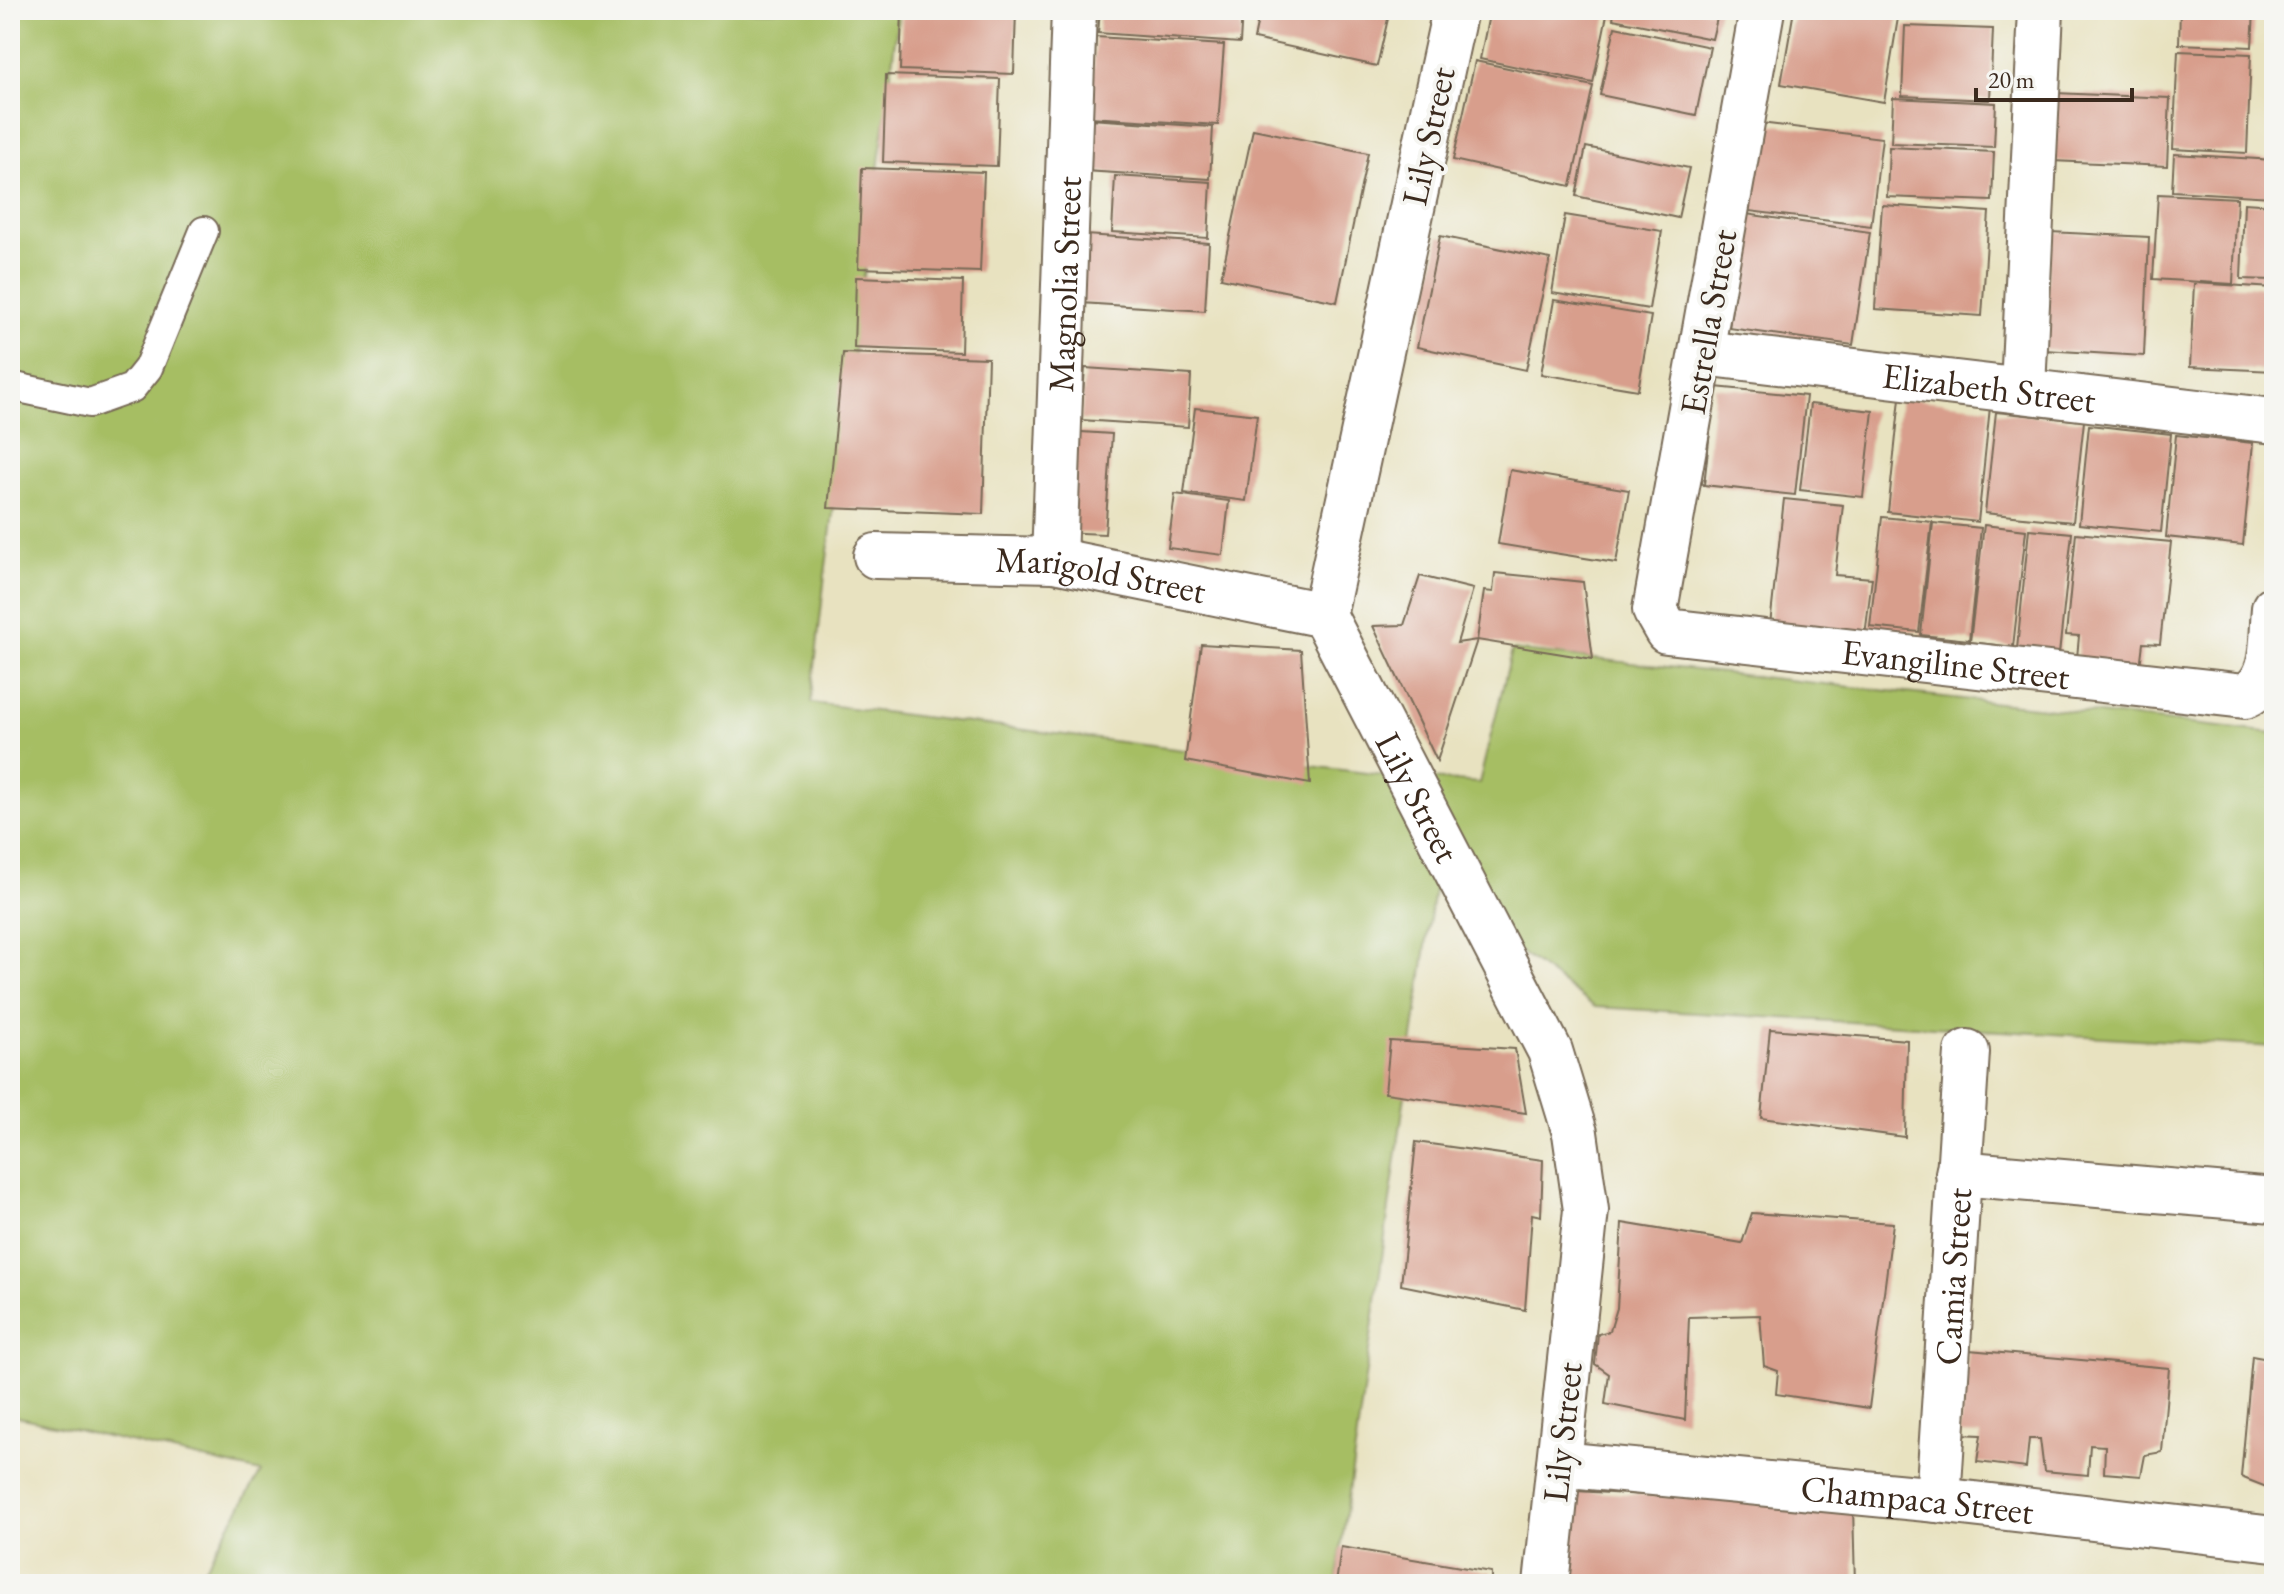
<svg xmlns="http://www.w3.org/2000/svg" width="2284" height="1594" viewBox="0 0 2284 1594" font-family="'EB Garamond',serif">
	<style>
		.green { fill: #a6be64; stroke: #707441; stroke-width: 2 }
		.building { fill: #d89e8c }
		.lines { fill: none; stroke-linecap: round; stroke-linejoin: round }
		.lane-casing { stroke: #786a57; stroke-width: 32 }
		.street-casing { stroke: #786a57; stroke-width: 48 }
		.lane { stroke: #fff; stroke-width: 28 }
		.street { stroke: #fff; stroke-width: 44 }
		.labels { text-anchor: middle; dominant-baseline: central; stroke-width: 8; stroke-linejoin: round; paint-order: stroke }
		.street-label { font-size: 36px; fill: #3b2a1e; stroke: #f6f6f2 }
	</style>
	<rect width="100%" height="100%" fill="#f6f6f2"/>
	<filter id="ink" filterUnits="userSpaceOnUse"><feTurbulence type="fractalNoise" baseFrequency=".0125" numOctaves="2"/><feDisplacementMap in="SourceGraphic" scale="16" xChannelSelector="R" yChannelSelector="G"/><feConvolveMatrix kernelMatrix="1 2 1 2 8 2 1 2 1" color-interpolation-filters="sRGB"/></filter>
	<filter id="wash" filterUnits="userSpaceOnUse"><feTurbulence type="fractalNoise" baseFrequency=".006" numOctaves="4" result="noise"/><feDisplacementMap in="SourceGraphic" scale="32" xChannelSelector="R" yChannelSelector="G"/><feGaussianBlur stdDeviation="1.8" result="paint"/><feColorMatrix in="noise" values="0 0 0 0 0 0 0 0 0 0 0 0 0 0 0 0 0 1.4 0 .05"/><feComposite in="paint" operator="in"/></filter>
	<g filter="url(#wash)">
		<rect width="100%" height="100%" fill="#e8e2c0"/>
		<path class="green" d="M 10,10 L 899,10 L 825,574 L 811,703 L 1382,775 L 1479,783 L 1512,650 L 2274,733 L 2274,1047 L 1595,1007 L 1434,889 L 1336,1584 L 195,1584 L 261,1472 L 10,1415 Z"/>
		<g id="blocks">
			<path class="building" d="M 902,10 L 1016,10 L 1014,74 L 900,70 Z
				M 1100,10 L 1242,10 L 1240,43 L 1098,33 Z
				M 1260,10 L 1390,10 L 1377,66 L 1254,39 Z
				M 1490,10 L 1608,10 L 1593,83 L 1480,59 Z
				M 1615,10 L 1719,10 L 1712,39 L 1613,19 Z
				M 1794,10 L 1899,12 L 1884,102 L 1781,84 Z
				M 2180,10 L 2254,10 L 2252,47 L 2179,44 Z
				M 1905,26 L 1993,29 L 1990,100 L 1902,96 Z
				M 1615,27 L 1710,47 L 1696,115 L 1600,95 Z
				M 1096,37 L 1224,45 L 1218,125 L 1090,117 Z
				M 2178,51 L 2251,54 L 2247,153 L 2173,149 Z
				M 1475,61 L 1593,86 L 1571,186 L 1453,160 Z
				M 886,75 L 1000,79 L 997,166 L 883,162 Z
				M 2055,93 L 2170,98 L 2167,166 L 2052,161 Z
				M 1893,98 L 1996,103 L 1994,147 L 1891,143 Z
				M 1089,119 L 1213,127 L 1210,179 L 1085,171 Z
				M 1760,123 L 1882,138 L 1871,226 L 1749,211 Z
				M 1253,129 L 1368,153 L 1337,302 L 1221,278 Z
				M 1586,147 L 1689,168 L 1678,218 L 1576,196 Z
				M 1889,147 L 1994,152 L 1992,201 L 1887,197 Z
				M 2174,154 L 2274,160 L 2272,197 L 2172,191 Z
				M 862,168 L 984,172 L 980,272 L 858,268 Z
				M 1115,176 L 1211,182 L 1208,238 L 1112,232 Z
				M 2158,194 L 2237,198 L 2233,284 L 2153,279 Z
				M 2244,203 L 2274,205 L 2274,280 L 2241,279 Z
				M 1882,205 L 1989,212 L 1982,316 L 1875,309 Z
				M 1746,214 L 1870,232 L 1853,345 L 1729,328 Z
				M 1565,215 L 1662,231 L 1649,309 L 1552,293 Z
				M 2050,232 L 2149,237 L 2144,356 L 2044,350 Z
				M 1085,235 L 1209,243 L 1205,311 L 1081,303 Z
				M 1440,236 L 1550,259 L 1526,370 L 1417,347 Z
				M 856,277 L 963,281 L 961,352 L 854,348 Z
				M 2194,283 L 2274,288 L 2274,371 L 2190,367 Z
				M 1554,300 L 1651,316 L 1638,390 L 1541,374 Z
				M 843,353 L 988,358 L 983,514 L 828,508 Z
				M 1085,368 L 1191,375 L 1188,427 L 1081,420 Z
				M 1715,387 L 1806,396 L 1795,495 L 1704,485 Z
				M 1900,398 L 1990,407 L 1978,522 L 1888,512 Z
				M 1810,404 L 1873,411 L 1863,497 L 1800,490 Z
				M 1195,408 L 1257,415 L 1246,501 L 1184,493 Z
				M 1996,412 L 2084,421 L 2073,522 L 1985,513 Z
				M 2089,425 L 2171,434 L 2161,532 L 2079,524 Z
				M 1065,431 L 1112,434 L 1105,534 L 1058,532 Z
				M 2176,435 L 2253,443 L 2243,545 L 2166,537 Z
				M 1510,470 L 1629,490 L 1616,563 L 1498,544 Z
				M 1175,494 L 1229,501 L 1223,555 L 1168,548 Z
				M 1784,499 L 1843,505 L 1835,575 L 1872,578 L 1865,636 L 1770,625 Z
				M 1882,517 L 1932,522 L 1919,632 L 1870,627 Z
				M 1933,523 L 1981,528 L 1969,640 L 1921,635 Z
				M 1984,525 L 2026,530 L 2013,647 L 1970,642 Z
				M 2029,529 L 2072,533 L 2059,654 L 2017,649 Z
				M 2076,533 L 2171,542 L 2160,644 L 2143,643 L 2139,675 L 2076,669 L 2079,636 L 2066,635 Z
				M 1495,573 L 1583,582 L 1593,659 L 1477,640 L 1484,591 L 1493,592 Z
				M 1420,576 L 1473,589 L 1457,643 L 1477,640 L 1437,761 L 1373,626 L 1404,625 Z
				M 1201,644 L 1301,650 L 1310,784 L 1185,761 Z
				M 1770,1029 L 1907,1040 L 1905,1137 L 1761,1118 Z
				M 1390,1041 L 1515,1049 L 1526,1113 L 1385,1093 Z
				M 1416,1142 L 1543,1160 L 1541,1216 L 1532,1214 L 1525,1310 L 1401,1285 Z
				M 1752,1213 L 1893,1223 L 1869,1408 L 1776,1394 L 1778,1371 L 1764,1366 L 1760,1315 L 1689,1317 L 1685,1420 L 1605,1404 L 1609,1374 L 1595,1364 L 1598,1334 L 1610,1331 L 1617,1308 L 1622,1223 L 1742,1243 Z
				M 1969,1350 L 2169,1368 L 2162,1452 L 2145,1455 L 2141,1476 L 2104,1473 L 2105,1446 L 2090,1445 L 2088,1475 L 2044,1471 L 2040,1439 L 2029,1439 L 2026,1468 L 1977,1462 L 1981,1435 L 1959,1434 Z
				M 2252,1356 L 2274,1360 L 2274,1490 L 2241,1477 Z
				M 1558,1490 L 1853,1507 L 1855,1584 L 1551,1584 Z
				M 1341,1547 L 1491,1572 L 1491,1584 L 1336,1584 Z"/>
		</g>
	</g>
	<g filter="url(#ink)">
		<use href="#blocks" fill-opacity="0" stroke="#786a57" stroke-width="2"/>
		<g class="lines">
			<defs>
				<path id="lane" d="M 10,386 L 90,403 L 132,388 L 148,368 L 204,231"/>
				<g id="street">
					<path id="s1" d="M 1455,10 L 1324,615 L 1550,1051 L 1575,1133 L 1586,1210 L 1546,1584"/>
					<path id="s2" d="M 1762,10 L 1655,610 L 1667,631 L 2245,696 C 2276,682 2271,639 2274,608"/>
					<path id="s3" d="M 1703,353 L 2274,421"/>
					<path d="M 2023,388 L 2041,10"/>
					<path id="s4" d="M 876,556 L 1054,560 L 1324,615"/>
					<path id="s5" d="M 1054,560 L 1074,10"/>
					<path d="M 1958,1173 L 2274,1200"/>
					<path id="s6" d="M 1559,1464 L 1938,1500 L 2274,1539"/>
					<path id="s7" d="M 1938,1500 L 1967,1052"/>
				</g>
			</defs>
			<use href="#lane" class="lane-casing"/>
			<use href="#street" class="street-casing"/>
			<use href="#lane" class="lane"/>
			<use href="#street" class="street"/>
		</g>
	</g>
	<g class="labels">
		<g class="street-label">
			<text transform="translate(1428 136) rotate(-78)">Lily Street</text>
			<text stroke="none"><textPath href="#s5" startOffset="276">Magnolia Street</textPath></text>
			<text transform="translate(1708 322) rotate(-80)">Estrella Street</text>
			<text stroke="none"><textPath href="#s3" startOffset="288">Elizabeth Street</textPath></text>
			<text stroke="none"><textPath href="#s4" startOffset="226">Marigold Street</textPath></text>
			<text stroke="none"><textPath href="#s2" startOffset="924">Evangiline Street</textPath></text>
			<text stroke="none"><textPath href="#s1" startOffset="824">Lily Street</textPath></text>
			<text stroke="none"><textPath href="#s7" startOffset="224">Camia Street</textPath></text>
			<text transform="translate(1562 1432) rotate(-84)">Lily Street</text>
			<text stroke="none"><textPath href="#s6" startOffset="360">Champaca Street</textPath></text>
		</g>
	</g>
	<rect width="2284" height="1594" fill="none" stroke="#f6f6f2" stroke-width="40"/>
	<path d="M1976 88v12h156v-12" fill="none" stroke="#3b2a1e" stroke-width="4"/>
	<text x="1988" y="88" font-size="24" fill="#3b2a1e" stroke="#f6f6f2" stroke-width="6" paint-order="stroke">20 m</text>
</svg>
